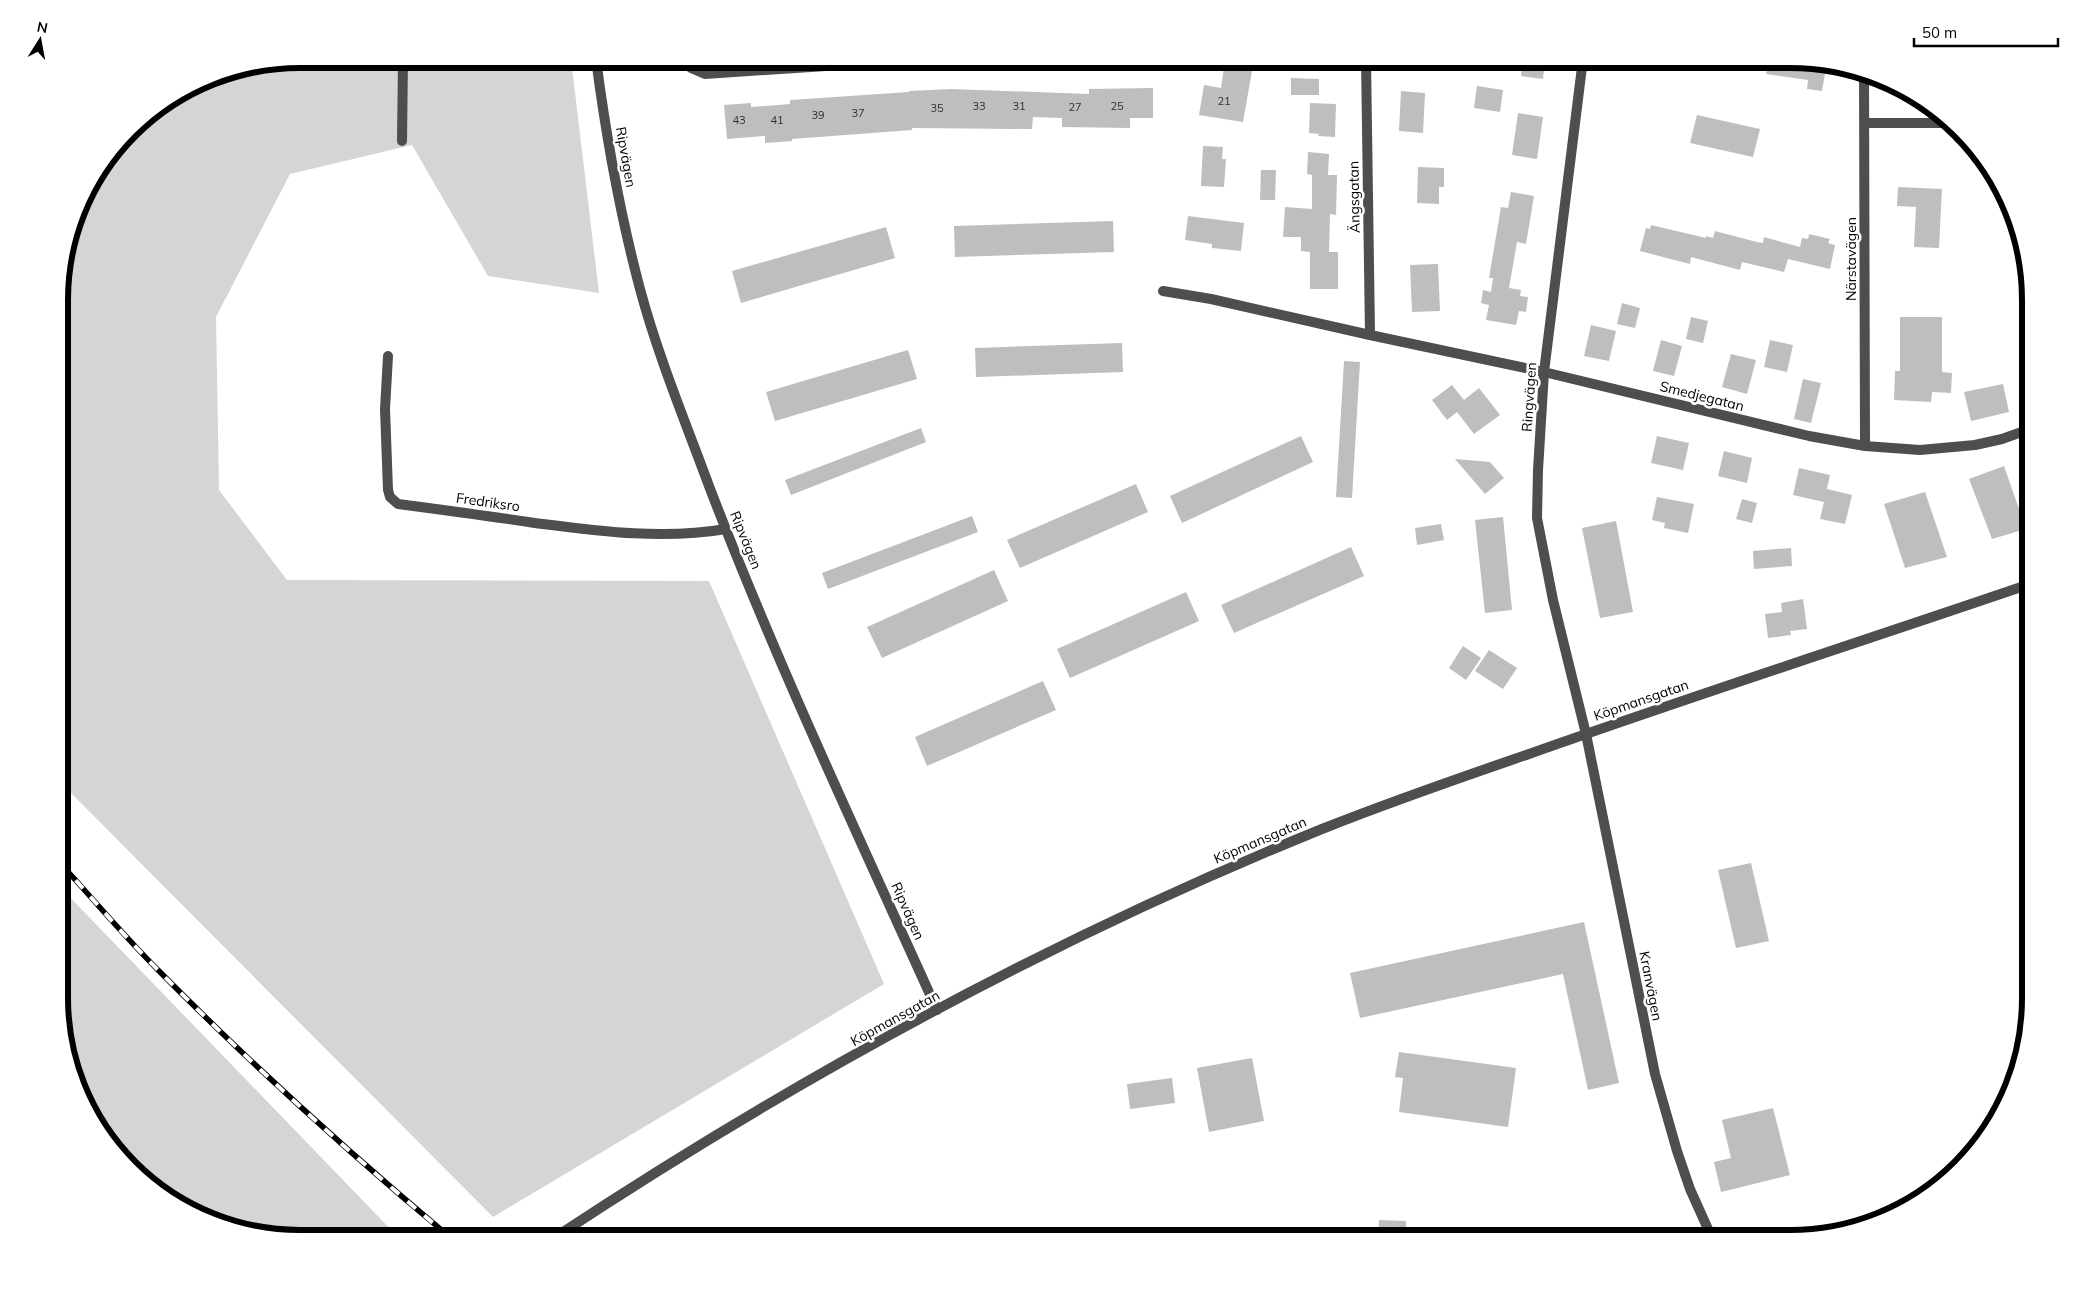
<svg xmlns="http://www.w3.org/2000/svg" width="2089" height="1297" viewBox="0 0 2089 1297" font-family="Mulish,sans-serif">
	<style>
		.green { fill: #d5d5d5 }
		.building { fill: #bebebe }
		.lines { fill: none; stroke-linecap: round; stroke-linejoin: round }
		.minor { stroke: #4e4e4e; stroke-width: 10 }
		.tertiary { stroke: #4e4e4e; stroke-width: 10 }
		.rail-casing { stroke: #000; stroke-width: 5.5 }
		.rail { stroke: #fff; stroke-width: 4; stroke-dasharray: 11; stroke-linecap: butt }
		.labels { text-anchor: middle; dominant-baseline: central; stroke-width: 5; stroke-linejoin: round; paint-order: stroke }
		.number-label { font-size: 11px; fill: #303030 }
		.street-label { font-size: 14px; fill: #000; stroke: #fff }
		.rim { fill: none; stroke: #000; stroke-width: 6 }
	</style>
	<rect width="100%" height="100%" fill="#fff"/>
	<path class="green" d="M 300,59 L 571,59 L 599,293 L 488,276 L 412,145 L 290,174 L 216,317 L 219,490 L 287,580 L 709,581 L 884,984 L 493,1217 L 61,783 L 61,269 L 84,193 L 141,119 L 208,77 Z
		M 61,888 L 399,1238 L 300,1238 L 237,1230 L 166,1198 L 99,1131 L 61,1028 Z"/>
	<path class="building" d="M 1523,59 L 1545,59 L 1543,79 L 1521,76 Z
		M 1769,59 L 1789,59 L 1811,62 L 1811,65 L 1826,68 L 1822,91 L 1807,89 L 1808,80 L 1766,74 Z
		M 1225,60 L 1253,65 L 1243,122 L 1199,115 L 1204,85 L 1221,88 Z
		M 1291,78 L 1319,79 L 1319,95 L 1291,95 Z
		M 1477,86 L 1503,90 L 1500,112 L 1474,108 Z
		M 1153,88 L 1153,118 L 1130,118 L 1130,128 L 1062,127 L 1062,118 L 1033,117 L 1032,129 L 912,128 L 912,130 L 792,139 L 792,141 L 765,143 L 765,136 L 727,139 L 724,105 L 751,103 L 751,107 L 790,104 L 790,100 L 909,92 L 909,91 L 951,89 L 1089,94 L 1089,89 Z
		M 1401,91 L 1425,93 L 1423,133 L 1399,131 Z
		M 1310,103 L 1336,104 L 1335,137 L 1318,136 L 1319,134 L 1309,133 Z
		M 1518,113 L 1543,117 L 1537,159 L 1512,155 Z
		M 1697,115 L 1760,129 L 1753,157 L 1690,143 Z
		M 1203,146 L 1223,147 L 1222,159 L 1226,159 L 1224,187 L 1201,186 Z
		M 1308,152 L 1329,154 L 1328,175 L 1337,175 L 1336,215 L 1330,214 L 1329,252 L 1338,252 L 1338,289 L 1310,289 L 1310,252 L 1301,251 L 1301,237 L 1283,237 L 1285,207 L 1312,209 L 1312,175 L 1307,174 Z
		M 1418,167 L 1444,168 L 1444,187 L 1439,187 L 1439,204 L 1417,203 Z
		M 1261,170 L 1276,170 L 1275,200 L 1260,200 Z
		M 1898,187 L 1942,189 L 1939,248 L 1914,247 L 1916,207 L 1897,206 Z
		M 1511,192 L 1534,196 L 1526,244 L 1517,242 L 1509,288 L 1521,290 L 1520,296 L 1528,297 L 1526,312 L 1519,311 L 1516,325 L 1486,320 L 1489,305 L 1481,303 L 1483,290 L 1491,292 L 1493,278 L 1489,278 L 1501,207 L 1508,208 Z
		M 1188,216 L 1244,223 L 1241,251 L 1212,248 L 1212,244 L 1185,240 Z
		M 1113,221 L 1114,252 L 955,257 L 954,226 Z
		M 1651,225 L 1706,238 L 1706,236 L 1713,238 L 1715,231 L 1757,242 L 1763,243 L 1764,237 L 1800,247 L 1802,238 L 1808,239 L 1809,234 L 1830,239 L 1828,243 L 1835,245 L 1830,269 L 1788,259 L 1784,272 L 1742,262 L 1740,270 L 1691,257 L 1690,264 L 1640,251 L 1646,228 L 1650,229 Z
		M 886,227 L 895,258 L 741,303 L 732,271 Z
		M 1438,264 L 1440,311 L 1412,312 L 1410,265 Z
		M 1622,303 L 1640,308 L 1635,328 L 1617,324 Z
		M 1691,317 L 1708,321 L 1703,343 L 1686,339 Z
		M 1900,317 L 1942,317 L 1942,372 L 1952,373 L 1951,393 L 1932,392 L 1931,402 L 1894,400 L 1895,371 L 1900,371 Z
		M 1591,325 L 1616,331 L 1609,361 L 1584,356 Z
		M 1661,340 L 1682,346 L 1674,376 L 1653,371 Z
		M 1770,340 L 1793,345 L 1787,372 L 1764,367 Z
		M 1122,343 L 1123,372 L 976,377 L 975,348 Z
		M 908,350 L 917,379 L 775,421 L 766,392 Z
		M 1731,354 L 1756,360 L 1747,394 L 1722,387 Z
		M 1344,361 L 1360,362 L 1352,498 L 1336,497 Z
		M 1803,379 L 1821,383 L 1811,423 L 1794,419 Z
		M 2003,384 L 2009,412 L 1971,421 L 1964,392 Z
		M 1452,385 L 1464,400 L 1479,388 L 1500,415 L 1474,434 L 1457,412 L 1447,420 L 1432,400 Z
		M 921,428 L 926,442 L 791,495 L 785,480 Z
		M 1301,436 L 1313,462 L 1182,523 L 1170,496 Z
		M 1657,436 L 1689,443 L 1683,470 L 1651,463 Z
		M 1724,451 L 1752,458 L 1747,483 L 1718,476 Z
		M 1455,459 L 1490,462 L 1504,478 L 1485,494 Z
		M 2004,466 L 2026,529 L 1992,539 L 1969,479 Z
		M 1799,468 L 1830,475 L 1824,502 L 1793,495 Z
		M 1136,484 L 1148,512 L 1020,568 L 1007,540 Z
		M 1827,489 L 1852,495 L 1845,524 L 1820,519 Z
		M 1925,492 L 1947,557 L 1905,568 L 1884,504 Z
		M 1657,497 L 1694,504 L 1688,533 L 1664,528 L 1665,523 L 1652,520 Z
		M 1742,499 L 1757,503 L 1752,523 L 1736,519 Z
		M 972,516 L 978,532 L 828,589 L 822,573 Z
		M 1503,517 L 1512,610 L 1485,613 L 1475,520 Z
		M 1616,521 L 1633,612 L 1600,618 L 1582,528 Z
		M 1441,524 L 1444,540 L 1417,545 L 1415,528 Z
		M 1351,547 L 1364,576 L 1234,633 L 1221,605 Z
		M 1791,548 L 1792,566 L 1754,569 L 1753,551 Z
		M 994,570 L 1008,601 L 882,658 L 867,627 Z
		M 1186,592 L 1199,621 L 1070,678 L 1057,649 Z
		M 1803,599 L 1807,629 L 1790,631 L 1791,635 L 1768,638 L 1765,614 L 1782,612 L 1781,603 Z
		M 1463,646 L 1481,658 L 1466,680 L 1449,668 Z
		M 1489,650 L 1517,668 L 1503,689 L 1475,671 Z
		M 1043,681 L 1056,710 L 927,766 L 915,737 Z
		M 1751,863 L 1769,941 L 1736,948 L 1718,870 Z
		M 1584,922 L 1619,1083 L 1588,1090 L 1563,974 L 1360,1018 L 1350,973 Z
		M 1399,1052 L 1516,1068 L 1508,1127 L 1399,1112 L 1403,1078 L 1395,1077 Z
		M 1252,1058 L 1264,1121 L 1209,1132 L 1197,1068 Z
		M 1172,1078 L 1175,1103 L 1130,1109 L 1127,1084 Z
		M 1773,1108 L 1790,1175 L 1721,1192 L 1714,1162 L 1731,1158 L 1722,1120 Z
		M 1379,1220 L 1406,1221 L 1406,1238 L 1378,1238 Z"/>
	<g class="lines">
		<path class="minor" d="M 596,59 C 606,136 620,214 640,289 C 658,356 685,421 709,486 C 777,664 859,837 937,1010
			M 684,59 L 691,68 L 705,74 L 932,59
			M 1366,59 L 1370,335
			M 1583,59 L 1544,372 L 1538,470 L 1537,518 L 1553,600 L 1586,734 L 1655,1074 L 1677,1151 L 1690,1189 L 1712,1238
			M 1864,71 L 1865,446
			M 1865,123 L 1945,123
			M 402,141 L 403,59
			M 1163,291 L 1211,299 L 1370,335 L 1544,372 L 1809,436 L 1865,446 L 1920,450 L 1975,445 L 2002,439 L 2030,429
			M 388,356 L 385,409 L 388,490 L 390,497 L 398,504 C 444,510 489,516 535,523 C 598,531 662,540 726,529"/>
		<path class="tertiary" d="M 554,1238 C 796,1078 1053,938 1322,829 C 1390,802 1459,778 1529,754 C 1695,695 1863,641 2030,584"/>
		<defs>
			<path id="rail" d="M 61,864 C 93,899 124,936 158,970 C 251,1064 349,1153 451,1238"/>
		</defs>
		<use href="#rail" class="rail-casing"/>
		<use href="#rail" class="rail"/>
	</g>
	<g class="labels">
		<g class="number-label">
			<text x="1224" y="101">21</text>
			<text x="979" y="106">33</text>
			<text x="1019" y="106">31</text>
			<text x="1117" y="106">25</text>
			<text x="1075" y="107">27</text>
			<text x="937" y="108">35</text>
			<text x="858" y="113">37</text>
			<text x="818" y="115">39</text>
			<text x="739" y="120">43</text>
			<text x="777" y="120">41</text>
		</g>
		<g class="street-label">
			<text transform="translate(626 157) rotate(80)">Ripvägen</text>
			<text transform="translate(1354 197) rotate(-91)">Ängsgatan</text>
			<text transform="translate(1851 259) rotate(-90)">Närstavägen</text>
			<text transform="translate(1702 396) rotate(14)">Smedjegatan</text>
			<text transform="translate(1529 397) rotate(-86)">Ringvägen</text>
			<text transform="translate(488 502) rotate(8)">Fredriksro</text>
			<text transform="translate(746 540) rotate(68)">Ripvägen</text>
			<text transform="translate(1641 700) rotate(-19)">Köpmansgatan</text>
			<text transform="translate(1260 840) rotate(-23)">Köpmansgatan</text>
			<text transform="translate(908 911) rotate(66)">Ripvägen</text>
			<text transform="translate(1651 986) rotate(79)">Kranvägen</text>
			<text transform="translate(895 1018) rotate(-29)">Köpmansgatan</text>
		</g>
	</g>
	<path d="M0 0H2089V1297H0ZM300 68H1790A232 232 0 0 1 2022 300V998A232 232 0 0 1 1790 1230H300A232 232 0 0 1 68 998V300A232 232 0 0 1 300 68Z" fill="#fff" fill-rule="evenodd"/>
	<path class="rim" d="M300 68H1790A232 232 0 0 1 2022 300V998A232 232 0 0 1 1790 1230H300A232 232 0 0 1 68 998V300A232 232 0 0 1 300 68Z"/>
	<g transform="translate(40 40) rotate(11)" stroke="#ffffff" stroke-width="4" paint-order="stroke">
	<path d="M0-4L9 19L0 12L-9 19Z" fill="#000000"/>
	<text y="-8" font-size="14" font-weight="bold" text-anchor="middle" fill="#000000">N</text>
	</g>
	<path d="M1914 38v8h144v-8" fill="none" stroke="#000000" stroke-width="2.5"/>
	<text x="1922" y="38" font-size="15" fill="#000000" stroke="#ffffff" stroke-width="4" paint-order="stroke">50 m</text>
</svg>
